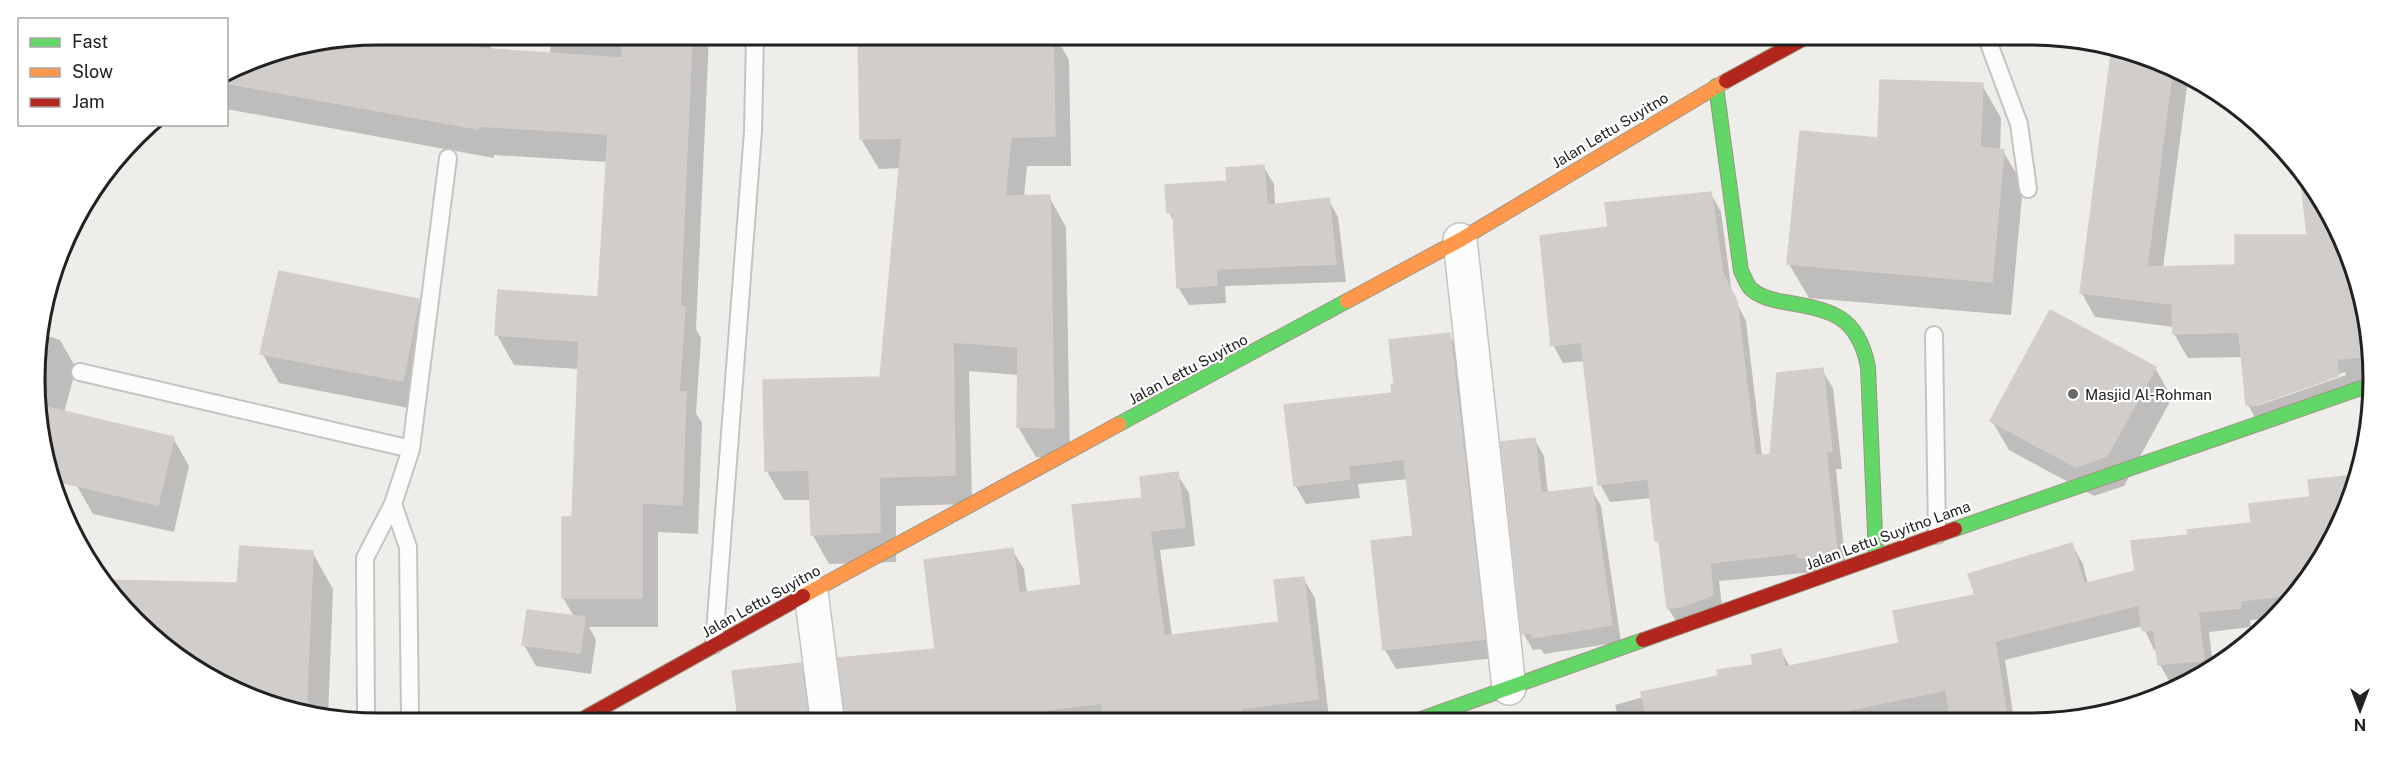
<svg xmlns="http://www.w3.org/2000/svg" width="2408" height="758" viewBox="0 0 2408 758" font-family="'Public Sans',sans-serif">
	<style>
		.shadow { fill: #0003; fill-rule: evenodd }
		.building { fill: #d0cdcb; stroke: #d2cecb; stroke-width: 1.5 }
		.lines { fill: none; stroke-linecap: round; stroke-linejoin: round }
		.lane-casing { stroke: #c5c4c2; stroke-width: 20 }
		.street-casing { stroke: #c5c4c2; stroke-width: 36 }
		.fast-casing { stroke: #9a9782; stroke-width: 16 }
		.slow-casing { stroke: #9a9782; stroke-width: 16 }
		.jam-casing { stroke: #9a9782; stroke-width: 16 }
		.lane { stroke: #fdfcfc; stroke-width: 16 }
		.street { stroke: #fdfcfc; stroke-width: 33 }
		.fast { stroke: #63d668; stroke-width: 14 }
		.slow { stroke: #ff974d; stroke-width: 14 }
		.jam { stroke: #b3261e; stroke-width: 14 }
		.poi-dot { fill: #696867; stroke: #fff; stroke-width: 2 }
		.labels { text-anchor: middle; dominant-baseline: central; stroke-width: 4.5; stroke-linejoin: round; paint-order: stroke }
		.street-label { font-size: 15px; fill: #212121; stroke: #fff }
		.poi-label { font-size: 15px; fill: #212121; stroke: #fff; text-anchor: start }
		.rim { fill: none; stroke: #212121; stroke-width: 3 }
	</style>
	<rect width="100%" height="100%" fill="#efedea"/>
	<path class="shadow" d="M 379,34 L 484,35 L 493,51 L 550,55 L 551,35 L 709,36 L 696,329 L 701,338 L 696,413 L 702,423 L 698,534 L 658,532 L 658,627 L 589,627 L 596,640 L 591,674 L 536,666 L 524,645 L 575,618 L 563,598 L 573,518 L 579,369 L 514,365 L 497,335 L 600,298 L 608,162 L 494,155 L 494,158 L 226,109 L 226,74 L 247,61 Z
		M 860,36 L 1056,37 L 1069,60 L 1071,166 L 1027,166 L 1024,197 L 1049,197 L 1066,227 L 1070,457 L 1036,457 L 1018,427 L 1019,375 L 969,371 L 972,504 L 896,506 L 896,562 L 829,564 L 812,534 L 811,500 L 784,500 L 766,470 L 881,379 L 901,168 L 879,169 L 861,139 Z
		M 2113,48 L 2188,79 L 2163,268 L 2367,312 L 2367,382 L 2262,430 L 2248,405 L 2243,357 L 2188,358 L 2174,334 L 2174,327 L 2095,317 L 2081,292 ZM 2345,372 L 2346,375 L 2257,406 L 2257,403 Z
		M 1982,85 L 2001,118 L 2000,151 L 2003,151 L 2023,185 L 2011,315 L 1809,298 L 1789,264 L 1879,140 Z
		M 1263,166 L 1274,184 L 1275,206 L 1328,199 L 1338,217 L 1346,282 L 1225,286 L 1226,303 L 1189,305 L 1178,287 L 1175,224 L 1169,212 Z
		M 1711,194 L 1721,212 L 1732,294 L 1746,321 L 1762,456 L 1771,456 L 1822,370 L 1833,388 L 1842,469 L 1836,469 L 1846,569 L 1719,581 L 1723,613 L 1679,626 L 1668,608 L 1662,549 L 1657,541 L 1652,498 L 1610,502 L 1600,484 L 1585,361 L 1563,363 L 1553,345 L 1610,228 Z
		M 418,300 L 435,330 L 419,410 L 279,383 L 262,353 Z
		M 38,333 L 60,340 L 76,368 L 64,413 L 173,438 L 189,466 L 174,532 L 93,514 L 77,486 L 46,466 Z
		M 1449,335 L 1460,353 L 1495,658 L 1396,669 L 1385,650 L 1373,543 L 1415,538 L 1408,479 L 1358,484 L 1360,498 L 1306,504 L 1295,485 L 1394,394 Z
		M 2155,368 L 2172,398 L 2124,486 L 2094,496 L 2009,450 L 1992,421 Z
		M 1534,439 L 1544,456 L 1548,494 L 1591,489 L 1601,506 L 1621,642 L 1544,654 L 1541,649 L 1533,650 L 1523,633 Z
		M 1177,474 L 1189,493 L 1195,546 L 1160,550 L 1172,636 L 1281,624 L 1303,578 L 1315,598 L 1329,718 L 847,718 L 937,651 L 1012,550 L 1024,569 L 1027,594 L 1083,586 L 1144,499 Z
		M 2355,477 L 2328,551 L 2273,618 L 2250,620 L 2251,627 L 2209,632 L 2213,665 L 2184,683 L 2171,684 L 2160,665 L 2158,650 L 2154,650 L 2143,626 L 2005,660 L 2014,720 L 1953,720 L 1951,711 L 1904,720 L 1594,720 L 1617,712 L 1615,705 L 1754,666 L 1781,651 L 1790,667 L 1901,644 L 1977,596 L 2072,545 L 2083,564 L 2088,584 L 2136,573 L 2189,536 L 2253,524 L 2312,498 L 2310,482 Z
		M 312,552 L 333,589 L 328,717 L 311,717 L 187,665 L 104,582 L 238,585 Z
		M 800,664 L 811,683 L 817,718 L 739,718 Z"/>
	<path class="building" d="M 379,34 L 480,35 L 477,48 L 622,58 L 623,35 L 692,36 L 680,306 L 685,307 L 679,392 L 686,392 L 682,505 L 642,503 L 642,598 L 562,598 L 562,517 L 572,517 L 579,341 L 495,335 L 498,290 L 598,297 L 608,134 L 478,126 L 477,129 L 226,83 L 226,74 L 247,61 Z
		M 858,36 L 1053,37 L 1055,136 L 1011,137 L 1005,196 L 1050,195 L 1054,428 L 1017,427 L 1018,347 L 953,342 L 955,475 L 879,477 L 880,532 L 811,535 L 809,470 L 765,471 L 763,380 L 880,377 L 902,138 L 860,139 Z
		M 2112,47 L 2172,72 L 2147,267 L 2235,265 L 2235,235 L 2307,235 L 2300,173 L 2316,188 L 2367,311 L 2367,356 L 2337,359 L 2338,376 L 2256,405 L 2246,405 L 2239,332 L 2173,334 L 2172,304 L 2080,293 Z
		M 1880,80 L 1983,83 L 1980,147 L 2004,150 L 1992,282 L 1787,264 L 1800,131 L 1878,138 Z
		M 1264,165 L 1267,205 L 1329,198 L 1336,264 L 1216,269 L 1217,285 L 1177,288 L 1173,213 L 1167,213 L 1165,185 L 1227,181 L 1226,168 Z
		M 1711,192 L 1723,274 L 1737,301 L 1755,455 L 1770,455 L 1777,373 L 1823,368 L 1832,451 L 1826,451 L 1837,551 L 1823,556 L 1798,558 L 1797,553 L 1710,563 L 1713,595 L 1680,607 L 1667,608 L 1659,541 L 1655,541 L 1648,479 L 1598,485 L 1581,342 L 1551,346 L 1540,236 L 1608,227 L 1605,203 Z
		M 279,271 L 419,299 L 403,381 L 260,354 Z
		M 2050,310 L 2156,367 L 2107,456 L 2076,467 L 1990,421 Z
		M 1450,333 L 1485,639 L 1383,650 L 1371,541 L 1413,536 L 1404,459 L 1348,466 L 1350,479 L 1294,486 L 1284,405 L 1392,393 L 1391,385 L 1394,384 L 1389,340 Z
		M 42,406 L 174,437 L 158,505 L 52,480 L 46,468 Z
		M 1535,438 L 1541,493 L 1592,487 L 1612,625 L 1532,638 L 1532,633 L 1522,634 L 1501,442 Z
		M 1178,472 L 1185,527 L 1150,531 L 1164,636 L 1279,622 L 1274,580 L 1304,577 L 1318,699 L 1241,708 L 1242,719 L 1104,719 L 1102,703 L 1046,710 L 1047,718 L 845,718 L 838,658 L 935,649 L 924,560 L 1013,548 L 1019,593 L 1081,585 L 1072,505 L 1142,498 L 1140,477 Z
		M 2356,475 L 2328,551 L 2291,595 L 2240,601 L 2241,608 L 2198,612 L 2204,660 L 2158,665 L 2154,630 L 2142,631 L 2139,605 L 1995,641 L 2006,712 L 1951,720 L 1946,690 L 1799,720 L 1647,720 L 1641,692 L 1718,676 L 1717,670 L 1753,665 L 1751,655 L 1781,649 L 1785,667 L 1899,643 L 1893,611 L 1975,595 L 1968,574 L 2072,543 L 2084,584 L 2135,571 L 2131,541 L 2188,535 L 2187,530 L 2251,523 L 2249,504 L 2310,497 L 2308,480 Z
		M 240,546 L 313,551 L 306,715 L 187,665 L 103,580 L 237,583 Z
		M 527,610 L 585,617 L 580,653 L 522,645 Z
		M 801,663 L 808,718 L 738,718 L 732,671 Z"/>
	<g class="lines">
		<defs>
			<path id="lane" d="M 1988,41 L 2019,124 L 2028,189
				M 1934,335 L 1937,535
				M 80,372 L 411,449
				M 393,504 L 408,547 L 410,717
				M 714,645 L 753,131 L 755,36
				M 366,717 L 365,558 L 393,504 L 411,449 L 448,158"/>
			<path id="street" d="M 1460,240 L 1509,688
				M 811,592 L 827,718"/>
			<path id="fast" d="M 1716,86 L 1741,271 C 1744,276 1746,283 1750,288 C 1759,297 1772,300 1784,302 C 1831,310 1858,315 1868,367 L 1876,557
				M 1119,424 L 1347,301
				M 1955,529 L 2367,386
				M 1421,719 L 1643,640"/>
			<path id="slow" d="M 1347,301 L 1460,240 L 1726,81
				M 803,596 L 1119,424"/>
			<path id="jam" d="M 1726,81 L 1801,40
				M 1643,640 L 1955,529
				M 586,717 L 803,596"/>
		</defs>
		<use href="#lane" class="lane-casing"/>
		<use href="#street" class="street-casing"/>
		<use href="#fast" class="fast-casing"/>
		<use href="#slow" class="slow-casing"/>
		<use href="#jam" class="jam-casing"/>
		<use href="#lane" class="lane"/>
		<use href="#street" class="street"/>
		<use href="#fast" class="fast"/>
		<use href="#slow" class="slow"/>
		<use href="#jam" class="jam"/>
	</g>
	<circle class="poi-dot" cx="2073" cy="394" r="6"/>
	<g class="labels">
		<g class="street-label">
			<text transform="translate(1610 130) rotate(-31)">Jalan Lettu Suyitno</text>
			<text transform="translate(1188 369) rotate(-28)">Jalan Lettu Suyitno</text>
			<text transform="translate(1888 535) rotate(-20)">Jalan Lettu Suyitno Lama</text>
			<text transform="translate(761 601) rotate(-29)">Jalan Lettu Suyitno</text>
		</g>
		<g class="poi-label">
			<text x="2085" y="394">Masjid Al-Rohman</text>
		</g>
	</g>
	<path d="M0 0H2408V758H0ZM379 45H2029A334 334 0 0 1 2363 379V379A334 334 0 0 1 2029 713H379A334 334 0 0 1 45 379V379A334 334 0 0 1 379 45Z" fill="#fff" fill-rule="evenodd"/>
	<path class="rim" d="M379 45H2029A334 334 0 0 1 2363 379V379A334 334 0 0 1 2029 713H379A334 334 0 0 1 45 379V379A334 334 0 0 1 379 45Z"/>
	<rect x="18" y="18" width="210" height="108" fill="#ffffff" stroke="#a6a6a6" stroke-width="1.5"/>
	<rect x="30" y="38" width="30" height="9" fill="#63d668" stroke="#a6a6a6" stroke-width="1.5"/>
	<text x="72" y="48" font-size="18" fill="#212121">Fast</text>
	<rect x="30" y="68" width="30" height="9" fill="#ff974d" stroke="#a6a6a6" stroke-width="1.5"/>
	<text x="72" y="78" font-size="18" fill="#212121">Slow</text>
	<rect x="30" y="98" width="30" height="9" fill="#b3261e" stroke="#a6a6a6" stroke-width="1.5"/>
	<text x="72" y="108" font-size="18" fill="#212121">Jam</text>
	<g transform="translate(2360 710) rotate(180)" stroke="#ffffff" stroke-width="4.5" paint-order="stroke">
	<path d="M0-4.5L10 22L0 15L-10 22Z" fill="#212121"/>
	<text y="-9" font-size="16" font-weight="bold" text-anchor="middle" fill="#212121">N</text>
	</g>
</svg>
